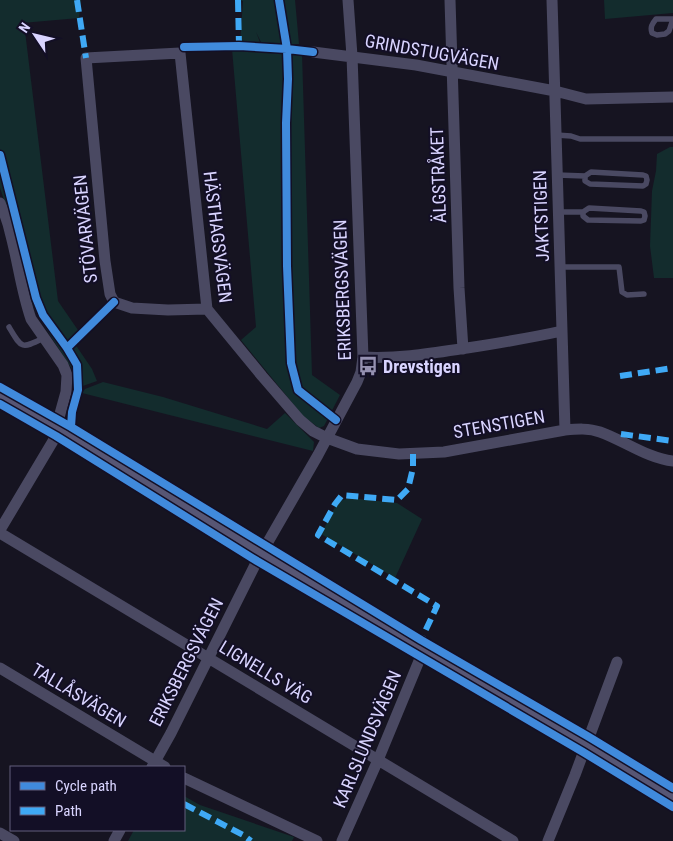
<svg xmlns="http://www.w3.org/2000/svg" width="673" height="841" viewBox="0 0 673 841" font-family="'Roboto Condensed',sans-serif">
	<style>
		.green { fill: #132c2d }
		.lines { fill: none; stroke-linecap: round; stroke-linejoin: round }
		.lane { stroke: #4a4962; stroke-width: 5.5 }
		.street { stroke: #4a4962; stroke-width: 11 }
		.secondary { stroke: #575674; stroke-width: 16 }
		.quiet { stroke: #3fa9f5; stroke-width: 6; stroke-dasharray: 12 6; stroke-linecap: butt }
		.cycleway-casing { stroke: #130f26; stroke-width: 11 }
		.cycleway { stroke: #408adc; stroke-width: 8 }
		.labels { text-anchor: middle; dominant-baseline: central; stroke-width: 4; stroke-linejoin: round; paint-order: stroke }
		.street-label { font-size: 18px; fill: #d9d4ff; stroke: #130f26 }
		.poi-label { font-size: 18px; font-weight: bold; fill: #d9d4ff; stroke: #130f26; text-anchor: start }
	</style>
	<rect width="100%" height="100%" fill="#161421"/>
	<path class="green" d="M 0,0 L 81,0 L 79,18 L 22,23 L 24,23 L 58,301 L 82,336 L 75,344 L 92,369 L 97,381 L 80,387 L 73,387 L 72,369 L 39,318 L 32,304 L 13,226 L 0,188 Z
		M 238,0 L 295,0 L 299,44 L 262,44 L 256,32 L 261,45 L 240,44 L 243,1 Z
		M 604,0 L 673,0 L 673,13 L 605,19 Z
		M 232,49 L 302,54 L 312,375 L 340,395 L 324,426 L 319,428 L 303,416 L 241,340 L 256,327 Z
		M 670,147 L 673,147 L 673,278 L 654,278 L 650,246 L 652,191 L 656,171 L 657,154 Z
		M 103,382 L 163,397 L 267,429 L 285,413 L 314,442 L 313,451 L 82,393 L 85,389 Z
		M 350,498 L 397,503 L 422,519 L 395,578 L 321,534 L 335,507 L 340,501 Z
		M 184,796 L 200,805 L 294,837 L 292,841 L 128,841 L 134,830 L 184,830 Z"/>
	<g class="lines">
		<path class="lane" d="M 656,19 L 673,19 L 669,31 L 665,34 L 657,35 L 652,33 C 650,27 652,24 656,19 Z
			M 556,135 L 571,136 L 580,139 L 673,139
			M 557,175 L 585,176 L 585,181 L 590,184 L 643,186 L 646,184 L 647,180 L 646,176 L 643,175 L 591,172 L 585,176
			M 558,212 L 583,212 L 583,216 L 588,220 L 641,221 L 644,220 L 645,216 L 644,212 L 641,211 L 589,208 L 583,212
			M 560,267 L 619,267 L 622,292 L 627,295 L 644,294
			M 9,327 C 22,349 21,349 44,338"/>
		<path class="street" d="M 450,0 L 459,288 L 463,349
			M 552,0 L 565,430
			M 313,52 L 416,65 L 555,91 L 586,99 L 673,97
			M 0,203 C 4,212 8,222 10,232 C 18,261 21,290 31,319 L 63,365 L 67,375 L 66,392 L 58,421 L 56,436 L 0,530
			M 207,309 L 168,310 L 132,308 L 114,302 L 110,294 L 105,261 L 86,58 L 180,53 L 207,309 L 262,376 L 300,420 L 313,431 L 327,438 L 357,449 L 399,454 L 444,452 L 565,430 C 577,429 589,428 600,432 C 623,440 649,459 673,461
			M 363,357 C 398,359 433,353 467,348 C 499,343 530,338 562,331
			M 0,533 L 513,841
			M 0,668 L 165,767
			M 152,767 L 171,733 L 257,561 L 318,455 L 357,382 L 361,372 L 363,357 L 352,56 L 348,0
			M 184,778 L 317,841
			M 0,833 L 14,841
			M 114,841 L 120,830
			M 342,841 L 378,760 L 421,656 L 424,651
			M 548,841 L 575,775 L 617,662"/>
		<path class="secondary" d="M 0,395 L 58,429 L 271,560 L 424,651 L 586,745 L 673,798"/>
		<path class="quiet" d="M 77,0 L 86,58
			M 238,0 L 239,46
			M 620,376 L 673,368
			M 621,434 L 673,441
			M 413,454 L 413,468 L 408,489 L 397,500 L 342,495 L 335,504 L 318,535 L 437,606 L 421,640
			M 184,804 L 243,835 L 251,841"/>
		<defs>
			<path id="cycleway" d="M 279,0 L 287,49 L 288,79 L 286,123 L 287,266 L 291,363 L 298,390 L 336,420
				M 184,47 L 239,46 L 287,49 L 313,52
				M 0,155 L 36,298 L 43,315 L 67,348 L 77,365 L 78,390 L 72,412 L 71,427 L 421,640 L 589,737 L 673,788
				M 67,348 L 114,302
				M 0,387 L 71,427
				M 0,404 L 56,436 L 257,561 L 583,752 L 673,807"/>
		</defs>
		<use href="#cycleway" class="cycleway-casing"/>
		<use href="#cycleway" class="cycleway"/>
	</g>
	<defs>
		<symbol id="bus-bare" viewBox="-9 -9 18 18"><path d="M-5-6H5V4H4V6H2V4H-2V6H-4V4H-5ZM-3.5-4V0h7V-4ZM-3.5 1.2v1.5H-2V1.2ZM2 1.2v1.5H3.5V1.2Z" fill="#9591b1" stroke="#130f26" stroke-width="2.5" paint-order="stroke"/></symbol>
	</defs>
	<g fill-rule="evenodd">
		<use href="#bus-bare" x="354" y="352" width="28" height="28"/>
	</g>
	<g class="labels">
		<g class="street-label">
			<text transform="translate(432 52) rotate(10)">GRINDSTUGVÄGEN</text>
			<text transform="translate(438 175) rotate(-92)">ÄLGSTRÅKET</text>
			<text transform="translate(541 216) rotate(-92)">JAKTSTIGEN</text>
			<text transform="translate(85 229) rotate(-96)">STÖVARVÄGEN</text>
			<text transform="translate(218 237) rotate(83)">HÄSTHAGSVÄGEN</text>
			<text transform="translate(342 290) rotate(-92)">ERIKSBERGSVÄGEN</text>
			<text transform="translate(499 424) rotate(-10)">STENSTIGEN</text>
			<text transform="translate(186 662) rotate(-63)">ERIKSBERGSVÄGEN</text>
			<text transform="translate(266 672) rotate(31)">LIGNELLS VÄG</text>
			<text transform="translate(79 695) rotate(31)">TALLÅSVÄGEN</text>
			<text transform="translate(367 739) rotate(-67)">KARLSLUNDSVÄGEN</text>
		</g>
		<g class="poi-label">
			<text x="383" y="366">Drevstigen</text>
		</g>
	</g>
	<rect x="10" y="766" width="175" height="65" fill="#130f26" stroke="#625e7d"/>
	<rect x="20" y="782" width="25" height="8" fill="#408adc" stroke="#625e7d"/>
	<text x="55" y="791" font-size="15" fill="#d9d4ff">Cycle path</text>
	<rect x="20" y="807" width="25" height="8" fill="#3fa9f5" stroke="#625e7d"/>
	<text x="55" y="816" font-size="15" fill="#d9d4ff">Path</text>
	<g transform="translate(35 35) rotate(305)" stroke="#130f26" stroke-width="4" paint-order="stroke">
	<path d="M0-4L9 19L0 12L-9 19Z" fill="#d9d4ff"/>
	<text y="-8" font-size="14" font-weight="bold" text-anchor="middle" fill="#d9d4ff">N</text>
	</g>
</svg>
